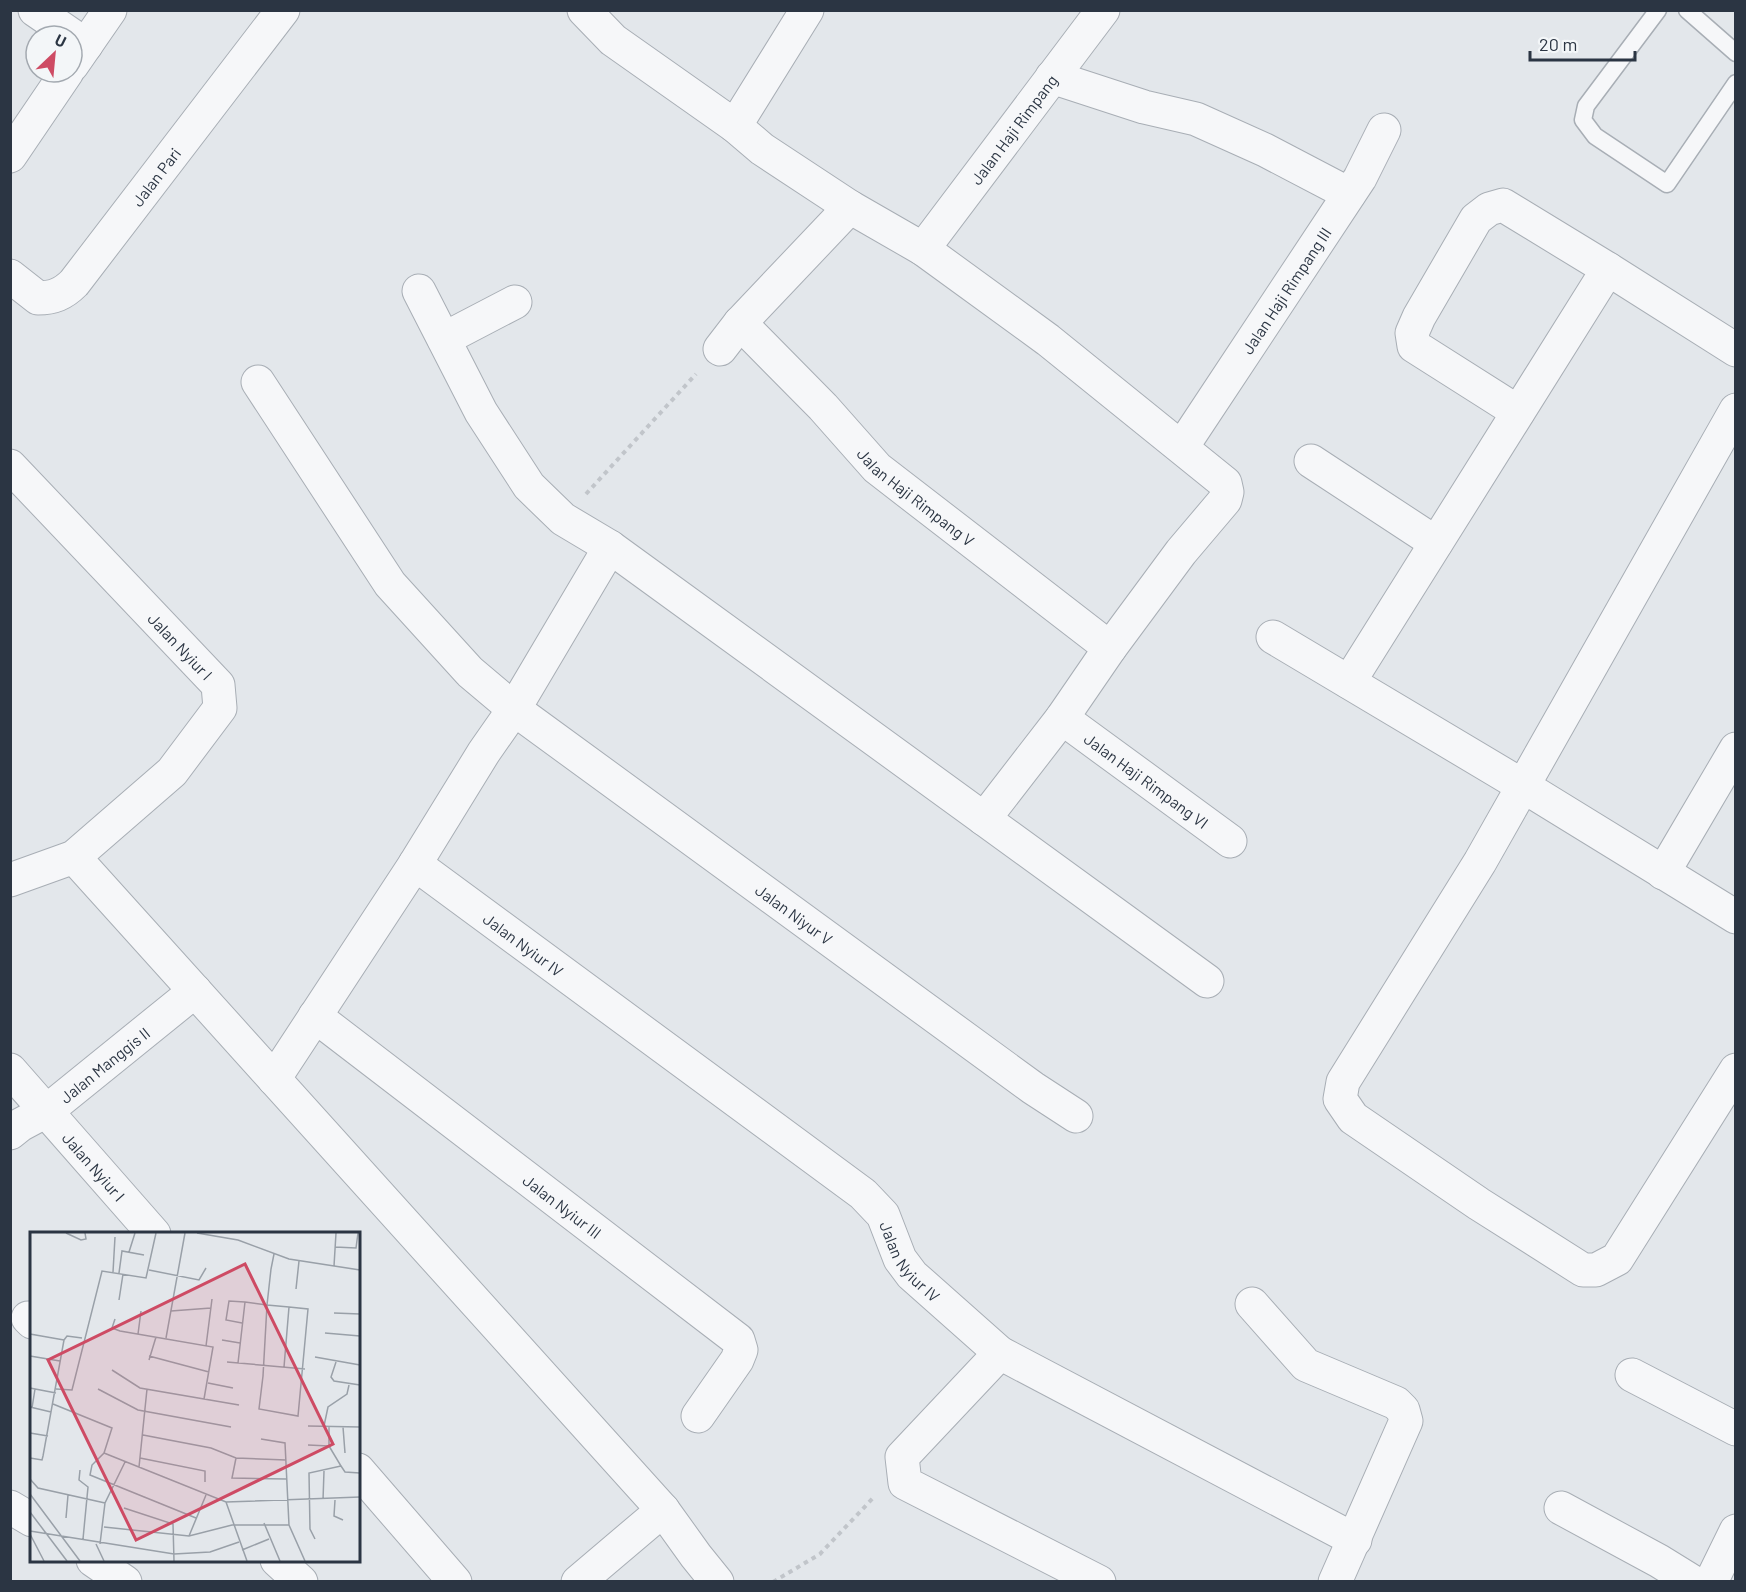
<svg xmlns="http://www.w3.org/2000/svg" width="1746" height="1592" viewBox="0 0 1746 1592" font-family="Barlow,sans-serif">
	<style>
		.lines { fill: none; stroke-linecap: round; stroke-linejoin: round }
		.lane-casing { stroke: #a8aeb5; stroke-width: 19 }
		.street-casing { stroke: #a8aeb5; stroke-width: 35 }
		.path { stroke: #c1c5ca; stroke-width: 4; stroke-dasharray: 4.5 4.5; stroke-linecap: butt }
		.lane { stroke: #f6f7f9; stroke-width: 16 }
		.street { stroke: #f6f7f9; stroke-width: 33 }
		.labels { text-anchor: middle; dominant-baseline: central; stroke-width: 4.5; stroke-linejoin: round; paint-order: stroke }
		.street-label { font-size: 16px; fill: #2b3543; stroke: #f3f6f8 }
		.inset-road { fill: none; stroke: #99a0a8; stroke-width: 1.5 }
		.view { fill: #ce4b64; fill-opacity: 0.15; stroke: #ce4b64; stroke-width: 3 }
		.inset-edge { fill: none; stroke: #2b3543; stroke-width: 3 }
	</style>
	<rect width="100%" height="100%" fill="#e3e7eb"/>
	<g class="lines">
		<defs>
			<path id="lane" d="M 1658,10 L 1586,106 L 1583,120 L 1595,136 L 1667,184 L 1736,83
				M 1687,10 L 1736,53"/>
			<g id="street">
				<path d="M 35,10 L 86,45"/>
				<path d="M 584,10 L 613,40 L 735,126 L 762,149 L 850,207 L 923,249 L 1048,340 L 1225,483 L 1227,492 L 1225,500 L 1181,552 L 1110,648 L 1062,718 L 984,819"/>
				<path d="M 72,65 L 110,10"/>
				<path d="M 1052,77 L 1144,107 L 1196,119 L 1265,150 L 1349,194"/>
				<path d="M 735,126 L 807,10"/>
				<path d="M 10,156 L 67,72"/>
				<path id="s1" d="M 923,249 L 1103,10"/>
				<path id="s2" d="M 10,276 L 38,298 C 53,298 63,294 74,283 L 283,10"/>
				<path d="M 419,291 L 481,412 L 529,486 L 563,519 L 610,547 L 1207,981"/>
				<path id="s3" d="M 740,323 L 823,407 L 877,468 L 1110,648"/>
				<path d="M 444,339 L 515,302"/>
				<path d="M 720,349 L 740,323 L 850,207"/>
				<path id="s4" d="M 258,382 L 390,584 L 470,672 L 514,709 L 1033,1088 L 1076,1116"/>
				<path d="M 1736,410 L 1480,862 L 1343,1082 L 1340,1099 L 1353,1118 L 1479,1204 L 1583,1270 L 1596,1270 L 1617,1259 L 1736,1070"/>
				<path d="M 1518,412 L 1414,346 L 1412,333 L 1419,317 L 1476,219 L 1489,209 L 1503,205 L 1608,269 L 1736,350"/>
				<path id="s5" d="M 1182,447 L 1360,178 L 1384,130"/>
				<path d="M 1311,461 L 1436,543"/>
				<path id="s6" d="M 10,466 L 218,685 L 220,708 L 172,772 L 74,857 L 10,880"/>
				<path d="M 1273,637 L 1523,786 L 1736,917"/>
				<path d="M 1349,682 L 1608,269"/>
				<path id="s7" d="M 1062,718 L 1230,841"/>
				<path d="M 74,857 L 663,1510 L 696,1556 L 717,1582"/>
				<path id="s8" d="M 415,864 L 863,1194 L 883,1215 L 900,1259 L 912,1275 L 1000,1353 L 1355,1540"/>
				<path d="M 1663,873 L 1736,749"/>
				<path id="s9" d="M 315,1016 L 738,1340 L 741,1350 L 737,1360 L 698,1416"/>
				<path id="s10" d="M 10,1070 L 154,1234"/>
				<path d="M 274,1079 L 415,864 L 484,752 L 514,709 L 610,547"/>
				<path id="s11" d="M 10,1133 L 20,1125 L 48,1110 L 195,991"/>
				<path d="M 1252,1304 L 1306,1365 L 1396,1403 L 1403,1410 L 1406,1421 L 1335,1582"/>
				<path d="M 28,1318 L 32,1322"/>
				<path d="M 1000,1353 L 902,1457 L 905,1483 L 1099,1582"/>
				<path d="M 1632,1375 L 1736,1429"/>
				<path d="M 358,1470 L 455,1582"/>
				<path d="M 10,1507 L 32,1520"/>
				<path d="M 1561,1508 L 1659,1561 L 1693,1582"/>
				<path d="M 93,1560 L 125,1582"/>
				<path d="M 277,1560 L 301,1582"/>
				<path d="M 578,1582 L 663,1510"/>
				<path d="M 1711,1582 L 1736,1531"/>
			</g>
		</defs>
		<use href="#lane" class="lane-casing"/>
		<use href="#street" class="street-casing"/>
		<path class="path" d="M 586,494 L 696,374
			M 773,1582 L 820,1554 L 874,1497"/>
		<use href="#lane" class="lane"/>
		<use href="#street" class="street"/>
	</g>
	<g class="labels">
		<g class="street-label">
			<text stroke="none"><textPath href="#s1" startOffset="150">Jalan Haji Rimpang</textPath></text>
			<text stroke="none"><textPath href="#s2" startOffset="210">Jalan Pari</textPath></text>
			<text stroke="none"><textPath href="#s5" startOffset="188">Jalan Haji Rimpang III</textPath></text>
			<text stroke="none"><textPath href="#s3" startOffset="248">Jalan Haji Rimpang V</textPath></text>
			<text stroke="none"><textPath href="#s6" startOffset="248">Jalan Nyiur I</textPath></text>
			<text stroke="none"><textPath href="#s7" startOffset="105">Jalan Haji Rimpang VI</textPath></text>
			<text stroke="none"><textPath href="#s4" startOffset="765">Jalan Niyur V</textPath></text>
			<text stroke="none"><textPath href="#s8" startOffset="135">Jalan Nyiur IV</textPath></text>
			<text stroke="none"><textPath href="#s11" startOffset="117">Jalan Manggis II</textPath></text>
			<text stroke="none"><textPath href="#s10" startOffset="128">Jalan Nyiur I</textPath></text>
			<text stroke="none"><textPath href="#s9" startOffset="312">Jalan Nyiur III</textPath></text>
			<text stroke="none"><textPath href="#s8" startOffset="640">Jalan Nyiur IV</textPath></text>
		</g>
	</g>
	<g transform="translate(30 1232)">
		<rect width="330" height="330" fill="#e3e7eb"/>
		<path class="inset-road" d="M 36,1 L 51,8 L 56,7 L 55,1M 167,1 L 208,8 L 259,27 L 330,38M 305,15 L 326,16 L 328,1M 99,20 L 105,1M 304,34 L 306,1M 119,38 L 169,48 L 176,36M 83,40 L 85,5M 89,41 L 92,19 L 114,23M 266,57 L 269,29M 89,68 L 93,42M 141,79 L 181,76M 304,81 L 330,82M 85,87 L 82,96 L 90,99 L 183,115 L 174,167M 212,91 L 196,88 L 199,69 L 215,70 L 237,73 L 259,75 L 278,77 L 268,184 L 229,177 L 233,144 L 237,73 L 241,37 L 244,22M 295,101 L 330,104M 0,102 L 34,108M 108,102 L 111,79M 136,106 L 155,1M 34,108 L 37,104 L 52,106M 192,108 L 210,111M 176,114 L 182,67M 0,124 L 30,129M 119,124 L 179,140M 285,125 L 330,133M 119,128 L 126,105M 197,130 L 275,137M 306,130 L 301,145 L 304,149 L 330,153M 208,131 L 215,70M 254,135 L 259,75M 82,138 L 110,156 L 209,173M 178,151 L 203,156M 0,156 L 26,161M 26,157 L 42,158 L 72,39 L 116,46 L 126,1M 68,157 L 108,178 L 201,195M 23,172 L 82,196 L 74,221 L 62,233 L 60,243 L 166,286M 0,175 L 21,180M 2,176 L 5,157M 278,194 L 330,195M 294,194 L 298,175 L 317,162 L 319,153M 313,195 L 315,221M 0,201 L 18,204M 113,203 L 181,216 L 206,226 L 256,228M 231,207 L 255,211 L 259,293 L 275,329M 278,213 L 299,214 L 299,194M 74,221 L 196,270 L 330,265M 0,226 L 12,228 L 13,224 L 34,108M 110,226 L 175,239 L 175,250M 206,226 L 202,246 L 256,247M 311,234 L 315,240 L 330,241M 109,235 L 117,157M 50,238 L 49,248 L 58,255 L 53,307M 0,247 L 8,256 L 75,271M 0,262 L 50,329M 293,268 L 294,239M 305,268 L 304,284 L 313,288M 196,270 L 217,329M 94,276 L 143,292 L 144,329M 0,280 L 37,329M 36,286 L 38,263M 234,291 L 250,329M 74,295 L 159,304 L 202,293 L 259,293M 0,299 L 144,322 L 180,320 L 209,310M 0,302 L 14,329M 159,304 L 176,263M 285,307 L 280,297 L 279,241 L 311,234 L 299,214M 66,312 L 74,329M 70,312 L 75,271 L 95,230M 212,318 L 239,307"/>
		<path class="view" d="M 215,32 L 303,212 L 106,308 L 18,128 Z"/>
		<rect width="330" height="330" class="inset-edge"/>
	</g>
	<rect width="1746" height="1592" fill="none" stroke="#2b3543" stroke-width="24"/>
	<g transform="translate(54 54) rotate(26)"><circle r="28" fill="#f3f6f8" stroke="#a3a9b0" stroke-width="1.5"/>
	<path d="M0-4.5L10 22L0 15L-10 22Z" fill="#ce4b64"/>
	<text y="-9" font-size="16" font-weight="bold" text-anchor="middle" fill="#2b3543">U</text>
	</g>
	<path d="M1530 51v9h105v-9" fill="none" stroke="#2b3543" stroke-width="3"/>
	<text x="1539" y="51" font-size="18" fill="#2b3543" stroke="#f3f6f8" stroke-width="4.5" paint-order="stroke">20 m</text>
</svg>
